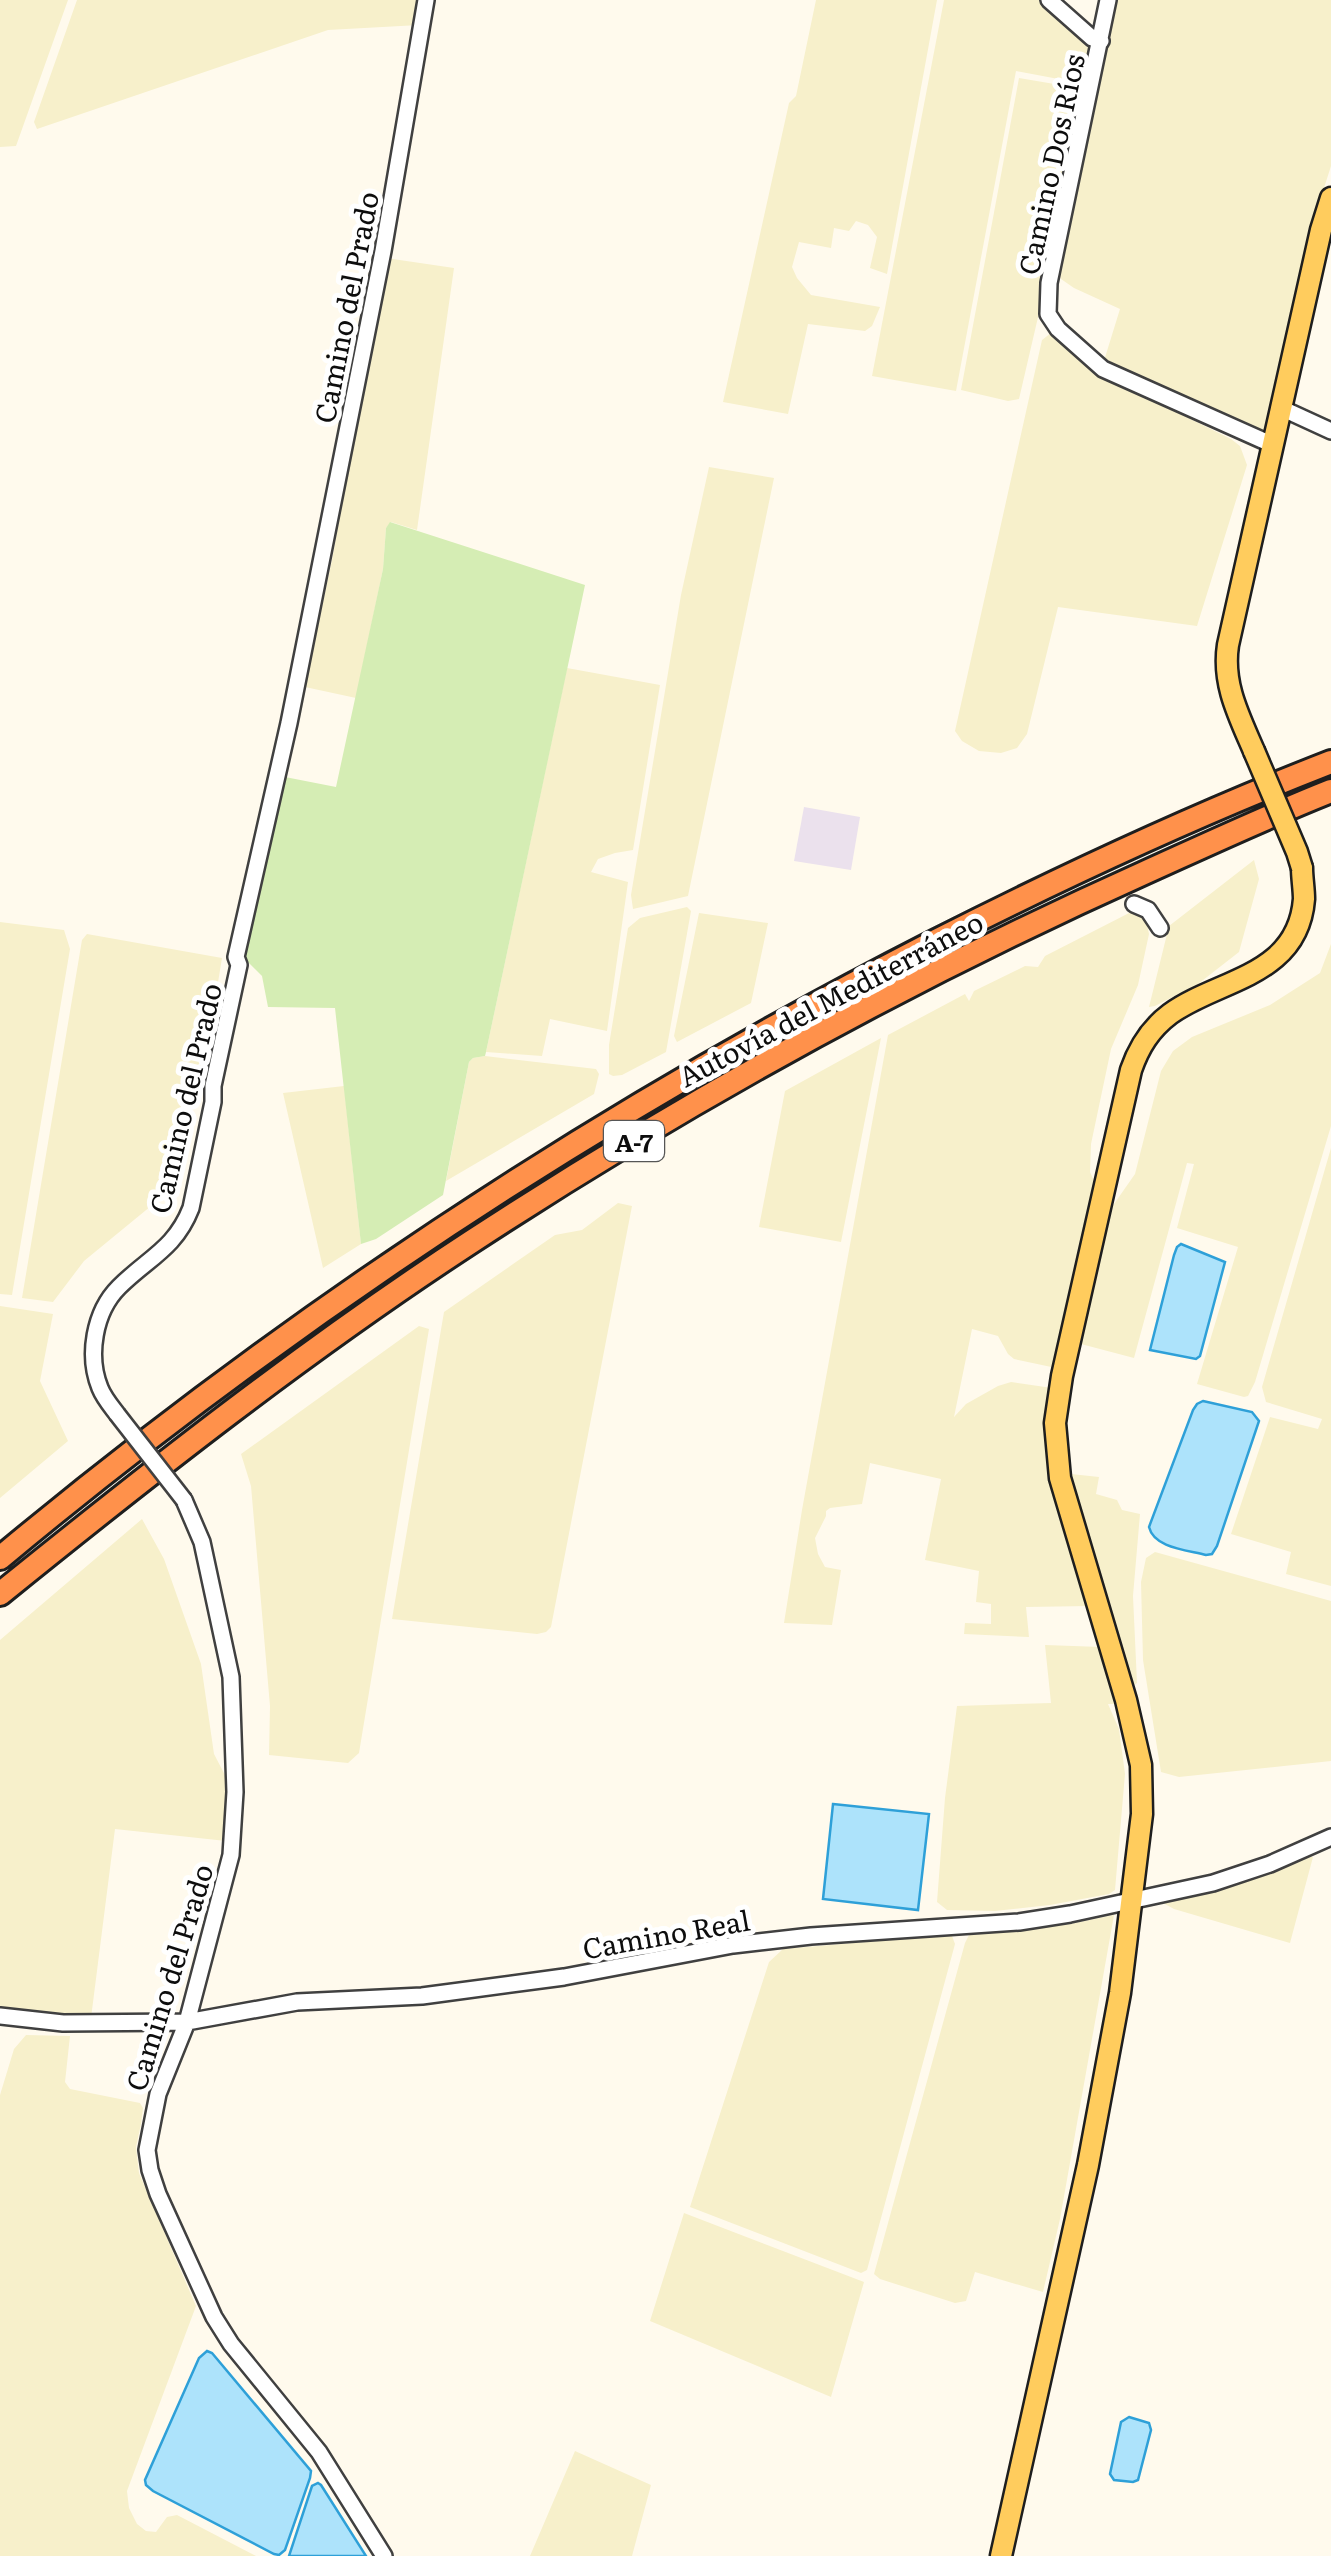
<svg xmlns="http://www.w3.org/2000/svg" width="1331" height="2556" viewBox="0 0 1331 2556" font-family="Literata,serif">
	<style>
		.industrial { fill: #ebe1ed }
		.farmland { fill: #f7f0cb }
		.green { fill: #d5edb4 }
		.water { fill: #ade3fb; stroke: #2ea0d8; stroke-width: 2.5 }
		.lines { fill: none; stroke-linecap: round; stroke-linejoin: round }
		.minor-casing { stroke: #404040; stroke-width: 20 }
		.major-casing { stroke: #1e1e1e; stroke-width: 25 }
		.highway-casing { stroke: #1e1e1e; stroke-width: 28 }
		.minor { stroke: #fff; stroke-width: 15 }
		.major { stroke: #ffcc5d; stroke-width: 20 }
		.highway { stroke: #ff914b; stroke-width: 22 }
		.minor-bridge-casing { stroke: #404040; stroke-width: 20; stroke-linecap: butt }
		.major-bridge-casing { stroke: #1e1e1e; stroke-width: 25; stroke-linecap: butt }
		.minor-bridge { stroke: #fff; stroke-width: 15 }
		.major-bridge { stroke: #ffcc5d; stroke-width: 20 }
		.labels { text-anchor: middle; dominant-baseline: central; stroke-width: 10; stroke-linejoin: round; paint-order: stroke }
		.shield { fill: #fff; stroke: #565656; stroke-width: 2.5 }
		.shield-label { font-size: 25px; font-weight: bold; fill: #0d0d0d }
		.street-label { font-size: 28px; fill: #0d0d0d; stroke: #fff }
	</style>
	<rect width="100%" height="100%" fill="#fffaed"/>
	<path class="industrial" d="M 804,807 L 860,817 L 851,870 L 794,861 Z"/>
	<path class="farmland" d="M 0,0 L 68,0 L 16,146 L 0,147 Z
		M 77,0 L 423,0 L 419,25 L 328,30 L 37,129 L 34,122 Z
		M 816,0 L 937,0 L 887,274 L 870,268 L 877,237 L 868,225 L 856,221 L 849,231 L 834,228 L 831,248 L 799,242 L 792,267 L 797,278 L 811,295 L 880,307 L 872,326 L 865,331 L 808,324 L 788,414 L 723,402 L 789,103 L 796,96 Z
		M 944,0 L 1040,0 L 1087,43 L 1091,49 L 1085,84 L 1016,71 L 956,391 L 872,376 Z
		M 1113,0 L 1331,0 L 1331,166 L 1324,188 L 1265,432 L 1262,434 L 1103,364 L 1120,309 L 1074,288 L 1061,279 L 1057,269 Z
		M 1019,78 L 1084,89 L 1042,300 L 1019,399 L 1008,401 L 961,390 Z
		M 386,258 L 454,268 L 417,530 L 391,522 L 386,528 L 383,569 L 356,698 L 305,687 L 332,560 Z
		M 1051,333 L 1099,374 L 1231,439 L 1240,446 L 1247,465 L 1197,626 L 1058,607 L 1027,734 L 1017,748 L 1001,753 L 979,751 L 962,741 L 955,731 L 1042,340 Z
		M 709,467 L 774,478 L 688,896 L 633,909 L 631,895 L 681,595 Z
		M 567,668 L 660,685 L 633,850 L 615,853 L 598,859 L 591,872 L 628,882 L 607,1031 L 550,1019 L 542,1056 L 486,1052 Z
		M 1254,860 L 1259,879 L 1239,952 L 1198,984 L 1155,1006 L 1149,1007 L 1169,926 Z
		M 687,907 L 691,911 L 666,1052 L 622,1075 L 613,1076 L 609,1074 L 609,1045 L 628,928 L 640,918 Z
		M 1133,911 L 1146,920 L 1149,934 L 1138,985 L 1111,1049 L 1091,1144 L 1090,1172 L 1098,1190 L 1056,1368 L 1014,1359 L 1008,1354 L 998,1336 L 972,1329 L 954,1417 L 966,1404 L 998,1386 L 1011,1382 L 1052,1388 L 1047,1424 L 1047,1447 L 1054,1483 L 1090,1606 L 1026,1607 L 1029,1637 L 964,1634 L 965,1623 L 991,1624 L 991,1604 L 976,1602 L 979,1571 L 925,1560 L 941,1479 L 870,1463 L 862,1504 L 830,1508 L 826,1511 L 826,1516 L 815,1538 L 818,1554 L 825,1567 L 841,1570 L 832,1625 L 784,1623 L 802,1510 L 888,1035 L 965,994 L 969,1001 L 974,991 L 1025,966 L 1038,967 L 1045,956 Z
		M 699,913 L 768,923 L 751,1003 L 677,1042 L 674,1036 Z
		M 0,922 L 64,930 L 70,949 L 12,1295 L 0,1294 Z
		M 87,934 L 222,958 L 202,1080 L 182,1126 L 163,1188 L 151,1206 L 84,1261 L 53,1302 L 22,1298 L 82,940 Z
		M 1331,944 L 1331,1126 L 1255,1382 L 1248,1396 L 1244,1397 L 1197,1384 L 1238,1247 L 1177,1228 L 1194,1164 L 1187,1163 L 1134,1358 L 1081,1344 L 1079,1340 L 1107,1214 L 1135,1174 L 1161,1071 L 1173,1051 L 1192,1037 L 1270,1005 L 1320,973 Z
		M 881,1038 L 841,1242 L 759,1227 L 785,1091 Z
		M 485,1056 L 596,1069 L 599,1074 L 594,1094 L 446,1181 L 469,1062 L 473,1058 Z
		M 344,1086 L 361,1244 L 323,1268 L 283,1093 Z
		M 1331,1148 L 1331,1586 L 1286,1574 L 1291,1552 L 1231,1534 L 1270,1417 L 1318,1429 L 1322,1419 L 1266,1402 L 1262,1387 Z
		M 618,1203 L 632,1206 L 551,1627 L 546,1632 L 537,1634 L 392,1619 L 444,1312 L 555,1235 L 582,1230 Z
		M 0,1306 L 53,1314 L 40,1381 L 68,1441 L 0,1498 Z
		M 419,1326 L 429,1329 L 359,1753 L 348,1763 L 269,1755 L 270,1706 L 251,1486 L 241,1454 Z
		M 1071,1474 L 1099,1477 L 1096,1494 L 1117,1500 L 1122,1510 L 1140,1514 L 1133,1596 L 1137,1683 L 1128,1690 L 1084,1531 Z
		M 142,1519 L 164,1559 L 201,1664 L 214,1754 L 226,1777 L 226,1841 L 115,1829 L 91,2018 L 0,2011 L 0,1640 Z
		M 1155,1552 L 1331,1601 L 1331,1761 L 1179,1777 L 1161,1772 L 1143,1660 L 1141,1582 L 1146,1558 Z
		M 1045,1645 L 1101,1647 L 1118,1704 L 1108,1704 L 1119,1729 L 1125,1774 L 1115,1890 L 1109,1894 L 1050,1905 L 995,1911 L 947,1910 L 937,1902 L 945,1798 L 957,1706 L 1051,1703 Z
		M 1306,1857 L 1313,1857 L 1290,1943 L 1174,1909 L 1163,1903 L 1241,1883 Z
		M 1114,1915 L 1060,2219 L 1043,2292 L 975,2272 L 966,2301 L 955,2303 L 880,2279 L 874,2274 L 965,1943 L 969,1935 L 1070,1924 Z
		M 948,1935 L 952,1936 L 955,1944 L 867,2270 L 861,2273 L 690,2207 L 769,1962 L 783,1949 Z
		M 26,2035 L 70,2036 L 65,2082 L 70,2089 L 140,2103 L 143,2108 L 141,2124 L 136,2147 L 139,2173 L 196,2306 L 127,2491 L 129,2508 L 137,2524 L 146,2531 L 156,2532 L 167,2517 L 177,2515 L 256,2556 L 0,2556 L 0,2095 L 14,2049 Z
		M 684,2213 L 864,2282 L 831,2397 L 650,2321 Z
		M 575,2451 L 651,2485 L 632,2556 L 530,2556 Z"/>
	<path class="green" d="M 390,522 L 585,585 L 486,1052 L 485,1056 L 473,1058 L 469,1062 L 443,1195 L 376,1239 L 361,1244 L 335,1008 L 268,1007 L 262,976 L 245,959 L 269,831 L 285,777 L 336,787 L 383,569 L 386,528 Z"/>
	<path class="water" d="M 1181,1244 L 1225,1262 L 1200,1356 L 1196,1359 L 1150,1350 L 1174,1255 L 1177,1247 Z
		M 1203,1401 L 1252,1412 L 1259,1421 L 1217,1546 L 1212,1554 L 1206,1555 C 1187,1550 1154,1548 1149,1527 L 1193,1410 L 1197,1404 Z
		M 833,1804 L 929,1814 L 918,1910 L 823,1899 Z
		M 207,2351 L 212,2353 L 311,2471 L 310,2478 L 285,2550 L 279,2555 L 274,2554 L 153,2491 L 146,2485 L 145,2480 L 199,2358 Z
		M 1129,2417 L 1149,2423 L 1151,2430 L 1138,2480 L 1133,2482 L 1114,2480 L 1110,2474 L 1121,2422 Z
		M 318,2483 L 321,2485 L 366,2556 L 289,2556 L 312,2486 Z"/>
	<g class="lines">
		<defs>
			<path id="minor" d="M 1049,0 L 1092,38 L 1101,41
				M 1108,0 L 1049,283 L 1048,314 L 1058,329 L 1103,369 L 1273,445
				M 1281,408 L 1331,431
				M 1134,904 L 1148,910 L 1160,928
				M 117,1414 C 111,1406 104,1398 100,1388 C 87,1356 94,1312 119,1287 C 148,1258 175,1249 191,1208 L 213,1102 L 213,1086 L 239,965 L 236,957 L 289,723 L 383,251 L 426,0
				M 184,1500 L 202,1542 L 231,1677 L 235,1792 L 231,1855 L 187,2022 L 158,2094 L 147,2150 L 150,2170 L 158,2194 L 214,2317 L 231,2344 L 319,2452 L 384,2556
				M 0,2016 L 63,2023 L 187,2022 L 297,2002 L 422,1996 L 564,1977 L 733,1945 L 811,1936 L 1019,1922 L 1070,1914 L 1213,1883 L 1270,1864 L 1331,1837"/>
			<path id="major" d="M 1254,751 C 1239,716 1222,684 1228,645 L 1321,230 L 1331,198
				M 1001,2556 L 1088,2165 L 1120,1993 L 1142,1814 L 1141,1765 L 1126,1700 L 1060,1478 L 1055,1423 L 1062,1376 L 1131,1070 C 1139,1047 1150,1029 1170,1014 C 1218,979 1298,977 1304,899 C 1304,889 1302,878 1302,868"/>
			<path id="highway" d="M 0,1558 C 287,1319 599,1113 932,943 C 1062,877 1195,815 1331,762
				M 0,1594 C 152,1471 307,1349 471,1242 C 685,1102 910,978 1144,873 C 1206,845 1268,816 1331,791"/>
		</defs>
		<use href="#minor" class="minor-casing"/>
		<use href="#major" class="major-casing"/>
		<use href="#highway" class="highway-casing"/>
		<use href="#minor" class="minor"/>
		<use href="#major" class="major"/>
		<use href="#highway" class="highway"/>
		<defs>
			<path id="minor-bridge" d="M 117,1414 L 184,1500"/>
			<path id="major-bridge" d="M 1254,751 L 1297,852 L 1302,868"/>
		</defs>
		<use href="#minor-bridge" class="minor-bridge-casing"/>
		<use href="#major-bridge" class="major-bridge-casing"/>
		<use href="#minor-bridge" class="minor-bridge"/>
		<use href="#major-bridge" class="major-bridge"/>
	</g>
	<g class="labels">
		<rect class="shield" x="604" y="1121" width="60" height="40" rx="8"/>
		<g class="shield-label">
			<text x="634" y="1141">A-7</text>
		</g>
		<g class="street-label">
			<text transform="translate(1050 164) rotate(-78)">Camino Dos Ríos</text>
			<text transform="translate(345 307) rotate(-79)">Camino del Prado</text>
			<text transform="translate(830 998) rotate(-28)">Autovía del Mediterráneo</text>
			<text transform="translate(184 1098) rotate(-77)">Camino del Prado</text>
			<text transform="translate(666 1933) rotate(-10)">Camino Real</text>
			<text transform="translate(168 1977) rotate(-73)">Camino del Prado</text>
		</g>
	</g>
</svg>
